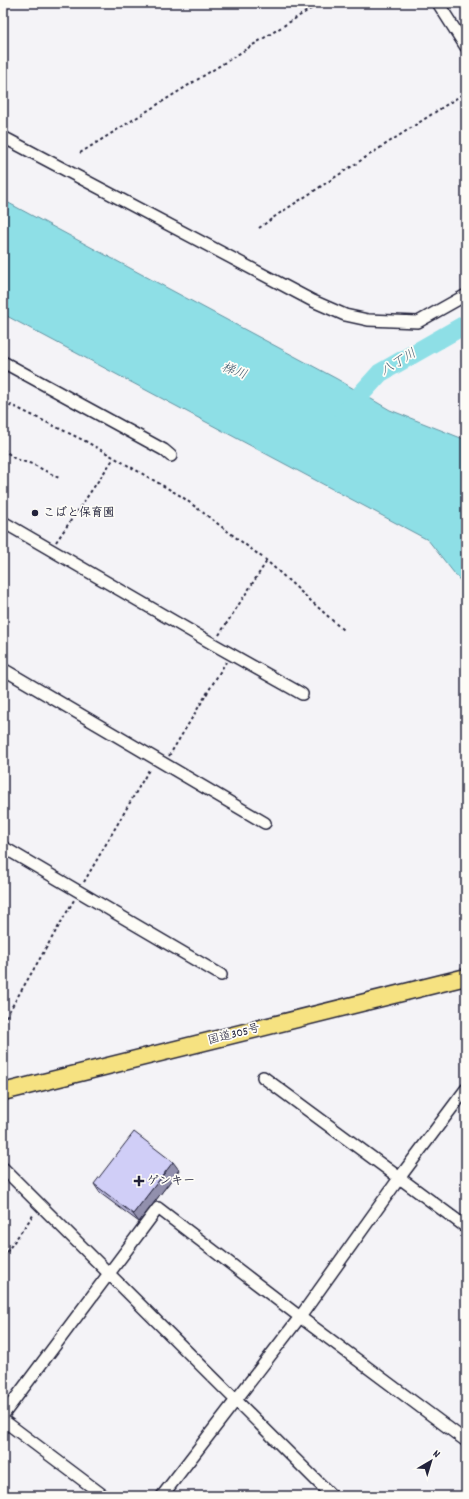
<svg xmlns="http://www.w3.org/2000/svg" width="469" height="1499" viewBox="0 0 469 1499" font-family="Dekko,'Klee One',sans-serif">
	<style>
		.water { fill: #8edfe6; stroke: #6393a2 }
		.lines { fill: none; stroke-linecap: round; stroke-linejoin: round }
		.river { stroke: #8edfe6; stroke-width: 19 }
		.minor-casing { stroke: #22223b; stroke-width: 14 }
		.highway-casing { stroke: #22223b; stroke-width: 19 }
		.path { stroke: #22223b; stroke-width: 2; stroke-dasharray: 3 3; stroke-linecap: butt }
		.minor { stroke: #fdfcf7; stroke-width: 11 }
		.highway { stroke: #f6e281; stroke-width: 16 }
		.wall { fill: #b3b1d4; stroke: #22223b }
		.shaded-wall { fill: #9290ad; stroke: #22223b }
		.building { fill: #d0cef7; stroke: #22223b }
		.poi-dot { fill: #22223b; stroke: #fdfcf7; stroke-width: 1.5 }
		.labels { text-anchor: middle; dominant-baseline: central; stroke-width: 3.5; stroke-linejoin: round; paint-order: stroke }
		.poi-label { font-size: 12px; font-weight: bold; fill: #22223b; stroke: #fdfcf7; text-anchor: start }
		.street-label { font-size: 12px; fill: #22223b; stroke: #fdfcf7 }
		.water-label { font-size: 13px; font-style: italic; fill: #425b6e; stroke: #fdfcf7 }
	</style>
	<rect width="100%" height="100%" fill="#f4f3f7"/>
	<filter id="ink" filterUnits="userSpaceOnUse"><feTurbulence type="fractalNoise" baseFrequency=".025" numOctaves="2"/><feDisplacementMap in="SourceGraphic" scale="8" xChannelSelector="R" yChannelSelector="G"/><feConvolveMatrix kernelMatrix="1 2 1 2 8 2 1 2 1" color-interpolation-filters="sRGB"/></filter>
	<g filter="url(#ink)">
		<path class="water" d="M 3,200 L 337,379 L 390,410 L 466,440 L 466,588 L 428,540 L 3,314 Z"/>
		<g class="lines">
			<path class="river" d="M 344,413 L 380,373 L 466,324"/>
			<defs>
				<path id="minor" d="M 438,3 L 466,47
					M 3,137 L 313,301 L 345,315 L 368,320 L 418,322 L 466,295
					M 3,362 L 164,450 L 171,456
					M 3,522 L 213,644 L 302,694
					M 3,669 L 265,823
					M 3,847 L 221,975
					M 263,1077 L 466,1227
					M 3,1168 L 332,1496
					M 3,1415 L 158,1208 L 300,1317 L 466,1441
					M 3,1420 L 104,1496
					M 162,1496 L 300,1317 L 400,1177 L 466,1089"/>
				<path id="highway" d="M 3,1092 L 466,977"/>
			</defs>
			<use href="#minor" class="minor-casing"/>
			<use href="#highway" class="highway-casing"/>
			<path class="path" d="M 80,153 L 320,3
				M 259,228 L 277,215 L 466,92
				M 3,417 L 11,405 L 87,442 L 181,496 L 267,561 L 343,630
				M 3,449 L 15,459 L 32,464 L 59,478
				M 56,542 L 114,458
				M 219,635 L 267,561
				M 169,756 L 226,662
				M 84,882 L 150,768
				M 3,1022 L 74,900
				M 3,1257 L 34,1214"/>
			<use href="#minor" class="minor"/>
			<use href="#highway" class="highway"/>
		</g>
		<path class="wall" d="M 179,1170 L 139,1222 L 100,1193 L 94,1184 Z"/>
		<path class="shaded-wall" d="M 173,1162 L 179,1170 L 139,1222 L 133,1214 Z"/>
		<path class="building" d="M 134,1132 L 173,1162 L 133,1214 L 94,1184 Z"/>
	</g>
	<g class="poi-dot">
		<circle cx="35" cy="513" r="4"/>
		<path d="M137 1175h4v4h4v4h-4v4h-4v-4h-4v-4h4z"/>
	</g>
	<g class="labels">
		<g class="poi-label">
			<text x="43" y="513">こばと保育園</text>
			<text x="147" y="1181">ゲンキー</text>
		</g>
		<g class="street-label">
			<text transform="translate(234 1035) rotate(-14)">国道305号</text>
		</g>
		<g class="water-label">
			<text transform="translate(399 363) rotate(-31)">八丁川</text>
			<text transform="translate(234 372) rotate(21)">梯川</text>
		</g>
	</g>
	<rect width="469" height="1499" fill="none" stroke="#fdfcf7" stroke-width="16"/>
	<rect x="8" y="8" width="453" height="1483" fill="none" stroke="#22223b" stroke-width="1.5" filter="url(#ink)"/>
	<g transform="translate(431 1461) rotate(38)" stroke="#fdfcf7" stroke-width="3" paint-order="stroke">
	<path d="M0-3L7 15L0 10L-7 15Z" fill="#22223b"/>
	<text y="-6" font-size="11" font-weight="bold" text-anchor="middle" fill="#22223b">N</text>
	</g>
</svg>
